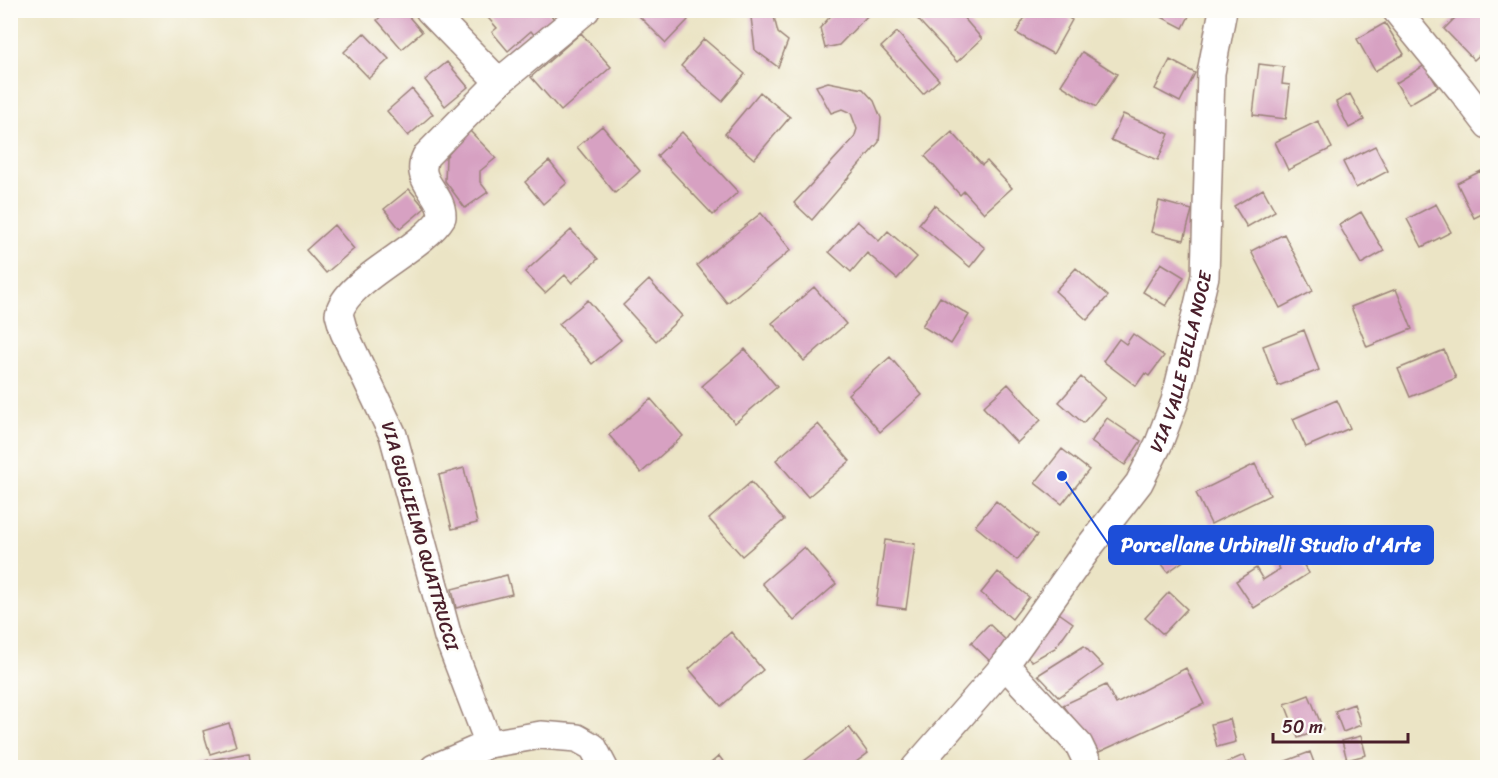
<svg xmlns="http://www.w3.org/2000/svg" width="1498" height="778" viewBox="0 0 1498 778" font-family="Sriracha,sans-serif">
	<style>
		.building { fill: #d7a1c2 }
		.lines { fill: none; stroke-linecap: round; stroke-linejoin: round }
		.minor-casing { stroke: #9a8278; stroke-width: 30 }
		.minor { stroke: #fff; stroke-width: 27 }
		.labels { text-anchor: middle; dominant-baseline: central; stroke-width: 6; stroke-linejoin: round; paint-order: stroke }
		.street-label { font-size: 18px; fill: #4a1f2b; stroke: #fdfcf7 }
		.leader { fill: none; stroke: #1d4ed8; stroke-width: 2 }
		.callout-dot { fill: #1d4ed8; stroke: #fdfcf7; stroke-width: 2 }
		.callout { fill: #1d4ed8; stroke: #1d4ed8; stroke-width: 2 }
		.callout-label { font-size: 20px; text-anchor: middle; font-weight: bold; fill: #fff }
	</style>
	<rect width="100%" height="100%" fill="#fdfcf7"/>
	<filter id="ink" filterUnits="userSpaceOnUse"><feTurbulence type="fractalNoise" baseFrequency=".0167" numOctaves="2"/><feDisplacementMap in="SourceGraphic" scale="12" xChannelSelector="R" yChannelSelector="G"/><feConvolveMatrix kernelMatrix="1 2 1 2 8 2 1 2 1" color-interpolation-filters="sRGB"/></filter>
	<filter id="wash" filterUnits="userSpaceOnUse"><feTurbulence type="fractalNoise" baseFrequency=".008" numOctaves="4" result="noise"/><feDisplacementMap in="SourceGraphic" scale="24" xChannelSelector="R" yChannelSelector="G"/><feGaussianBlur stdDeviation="1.35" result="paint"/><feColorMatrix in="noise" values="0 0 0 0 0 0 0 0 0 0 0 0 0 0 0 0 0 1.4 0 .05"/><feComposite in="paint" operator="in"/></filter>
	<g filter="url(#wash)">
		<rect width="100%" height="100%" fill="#ebe4c5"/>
		<g id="blocks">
			<path class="building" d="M 388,10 L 403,10 L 422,32 L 402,49 L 377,20 Z
				M 481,10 L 547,10 L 554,19 L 535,36 L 531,31 L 508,51 L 492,32 L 497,28 Z
				M 633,10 L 678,10 L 688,20 L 666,43 Z
				M 754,10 L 780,10 L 774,17 L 778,33 L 788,41 L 778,67 L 755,50 L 751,17 Z
				M 836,10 L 873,10 L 839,45 L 825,48 L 820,28 Z
				M 913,10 L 957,10 L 982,39 L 957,62 L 911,12 Z
				M 1029,10 L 1056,10 L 1072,20 L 1053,54 L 1016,33 Z
				M 1148,10 L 1192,10 L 1183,28 Z
				M 1463,10 L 1479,10 L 1488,20 L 1488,47 L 1474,60 L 1444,29 Z
				M 1385,23 L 1404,54 L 1375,71 L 1357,39 Z
				M 897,32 L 939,80 L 923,94 L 881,47 Z
				M 364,33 L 389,59 L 369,78 L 344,52 Z
				M 581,33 L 611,67 L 561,111 L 531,77 Z
				M 704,39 L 745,74 L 722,101 L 681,66 Z
				M 1082,52 L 1117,74 L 1096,107 L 1061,85 Z
				M 1170,60 L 1195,73 L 1180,102 L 1155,89 Z
				M 447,62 L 468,87 L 445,106 L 425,80 Z
				M 1259,64 L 1284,67 L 1282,84 L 1290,85 L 1286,119 L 1253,115 Z
				M 1425,65 L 1438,87 L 1409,104 L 1396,83 Z
				M 828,82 L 863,89 L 874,101 L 881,118 L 879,142 L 812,220 L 794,203 L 854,138 L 857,129 L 851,113 L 842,109 L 831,113 L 816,86 Z
				M 412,89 L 433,114 L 408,136 L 387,111 Z
				M 760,92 L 790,117 L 754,159 L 725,134 Z
				M 1350,94 L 1364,120 L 1349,128 L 1336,102 Z
				M 1123,114 L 1169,134 L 1158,160 L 1111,140 Z
				M 1318,121 L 1332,148 L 1288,170 L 1275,142 Z
				M 602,126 L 640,171 L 615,193 L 577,147 Z
				M 469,130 L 496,158 L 480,171 L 480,182 L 488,192 L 465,208 L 445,181 L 446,157 Z
				M 682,132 L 738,192 L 713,215 L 657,156 Z
				M 952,132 L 982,165 L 987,161 L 1012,188 L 984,213 L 964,191 L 960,195 L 925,156 Z
				M 1375,146 L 1388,171 L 1356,188 L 1343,162 Z
				M 549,161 L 567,183 L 543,204 L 525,182 Z
				M 1481,171 L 1488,184 L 1488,211 L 1474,218 L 1457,183 Z
				M 409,189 L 425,208 L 400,229 L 384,209 Z
				M 1263,189 L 1275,211 L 1247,227 L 1234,206 Z
				M 1159,201 L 1192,210 L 1184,240 L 1151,232 Z
				M 1436,204 L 1451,232 L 1422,247 L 1407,219 Z
				M 934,205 L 985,248 L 970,267 L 919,224 Z
				M 1361,212 L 1384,251 L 1361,264 L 1339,225 Z
				M 761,213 L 791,250 L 727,303 L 697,265 Z
				M 857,221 L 879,241 L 888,231 L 917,257 L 897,279 L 867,253 L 851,272 L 829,252 Z
				M 334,225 L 354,249 L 326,273 L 306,250 Z
				M 571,230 L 598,259 L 572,283 L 565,275 L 545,293 L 525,272 Z
				M 1284,234 L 1313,291 L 1280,308 L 1251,251 Z
				M 1161,263 L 1184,277 L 1166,306 L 1143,292 Z
				M 1076,268 L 1108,296 L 1087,320 L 1055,291 Z
				M 649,280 L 682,316 L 656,341 L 623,305 Z
				M 814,287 L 846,324 L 804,361 L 772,323 Z
				M 1396,289 L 1412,329 L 1367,347 L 1351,307 Z
				M 940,297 L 969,315 L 951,344 L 922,326 Z
				M 588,300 L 621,340 L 592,364 L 559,324 Z
				M 1304,330 L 1319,370 L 1278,386 L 1263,346 Z
				M 1133,334 L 1164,356 L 1149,376 L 1145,373 L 1136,386 L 1103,361 L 1119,339 L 1126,344 Z
				M 745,349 L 777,387 L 735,423 L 702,386 Z
				M 1444,350 L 1456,378 L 1410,397 L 1398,369 Z
				M 890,357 L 922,395 L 880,432 L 848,394 Z
				M 1081,377 L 1105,398 L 1083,423 L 1059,402 Z
				M 1008,384 L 1041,420 L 1017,443 L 983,407 Z
				M 651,399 L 683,436 L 641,473 L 609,435 Z
				M 1337,400 L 1350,428 L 1306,447 L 1293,419 Z
				M 1107,418 L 1141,441 L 1125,465 L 1091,442 Z
				M 818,424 L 850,461 L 808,497 L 776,460 Z
				M 1062,449 L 1089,470 L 1062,504 L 1035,483 Z
				M 1255,464 L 1270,495 L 1211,524 L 1196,493 Z
				M 464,468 L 477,523 L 452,529 L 439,475 Z
				M 751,482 L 784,520 L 742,556 L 709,519 Z
				M 996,501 L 1037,535 L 1017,560 L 975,526 Z
				M 1166,532 L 1186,559 L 1168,572 L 1148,546 Z
				M 885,540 L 915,544 L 906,609 L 876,605 Z
				M 1290,544 L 1309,573 L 1254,608 L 1236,581 L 1256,568 L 1263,580 L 1280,569 L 1271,556 Z
				M 804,547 L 836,584 L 794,621 L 762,583 Z
				M 998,572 L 1029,597 L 1012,619 L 981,593 Z
				M 507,575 L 512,594 L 456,608 L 452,589 Z
				M 1169,592 L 1187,609 L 1163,634 L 1145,618 Z
				M 1056,611 L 1073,623 L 1055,648 L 1032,661 L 1026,656 Z
				M 989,624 L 1010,644 L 992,663 L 971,643 Z
				M 731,632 L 763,670 L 721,706 L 689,669 Z
				M 1084,646 L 1103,666 L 1059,697 L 1038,675 Z
				M 1186,668 L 1204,704 L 1099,752 L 1063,705 L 1106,685 L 1116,704 Z
				M 1309,695 L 1323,729 L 1298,738 L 1285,704 Z
				M 1354,704 L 1361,725 L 1343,732 L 1335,711 Z
				M 1230,719 L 1236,742 L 1217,747 L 1211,724 Z
				M 229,723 L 236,746 L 210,754 L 203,731 Z
				M 849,727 L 868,753 L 848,768 L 795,768 Z
				M 1361,736 L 1366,755 L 1347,760 L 1342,741 Z
				M 1310,752 L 1316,768 L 1270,768 L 1270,767 Z
				M 249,753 L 251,768 L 194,768 L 194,763 Z
				M 1244,755 L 1249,768 L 1222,768 L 1221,765 Z
				M 719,756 L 728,768 L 705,768 Z"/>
		</g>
	</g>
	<g filter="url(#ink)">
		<use href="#blocks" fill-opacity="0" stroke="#9a8278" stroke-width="1.5"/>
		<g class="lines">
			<defs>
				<g id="minor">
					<path d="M 429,10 L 499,82"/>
					<path d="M 1396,10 L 1462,91 L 1488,125"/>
					<path d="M 1005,665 L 1079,745 L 1090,768"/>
					<path d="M 489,744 L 448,637 L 393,435 L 344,332 L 339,314 C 345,280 423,249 442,217 C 443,192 413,182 426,156 L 499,82 L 586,10"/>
					<path d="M 434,768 L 489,744 L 541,735 L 577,738 L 593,747 L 604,768"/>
					<path id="s1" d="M 915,768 L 1005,665 L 1089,547 L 1139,483 L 1159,443 L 1175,401 L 1205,276 L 1211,73 L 1223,10"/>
				</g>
			</defs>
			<use href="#minor" class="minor-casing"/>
			<use href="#minor" class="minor"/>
		</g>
	</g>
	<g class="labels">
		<g class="street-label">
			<text stroke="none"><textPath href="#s1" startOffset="492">VIA VALLE DELLA NOCE</textPath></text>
			<text transform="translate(420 536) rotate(74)">VIA GUGLIELMO QUATTRUCCI</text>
		</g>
	</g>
	<path class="leader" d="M1062 476L1109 545"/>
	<circle class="callout-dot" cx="1062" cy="476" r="6"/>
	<rect class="callout" x="1109" y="526" width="324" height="38" rx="6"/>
	<g class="callout-label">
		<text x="1271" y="552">Porcellane Urbinelli Studio d'Arte</text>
	</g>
	<rect width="1498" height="778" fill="none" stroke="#fdfcf7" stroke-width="36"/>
	<path d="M1273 733v9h135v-9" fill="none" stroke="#4a1f2b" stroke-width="3"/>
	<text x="1282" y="733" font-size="18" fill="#4a1f2b" stroke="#fdfcf7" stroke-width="4.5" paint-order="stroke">50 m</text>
</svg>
